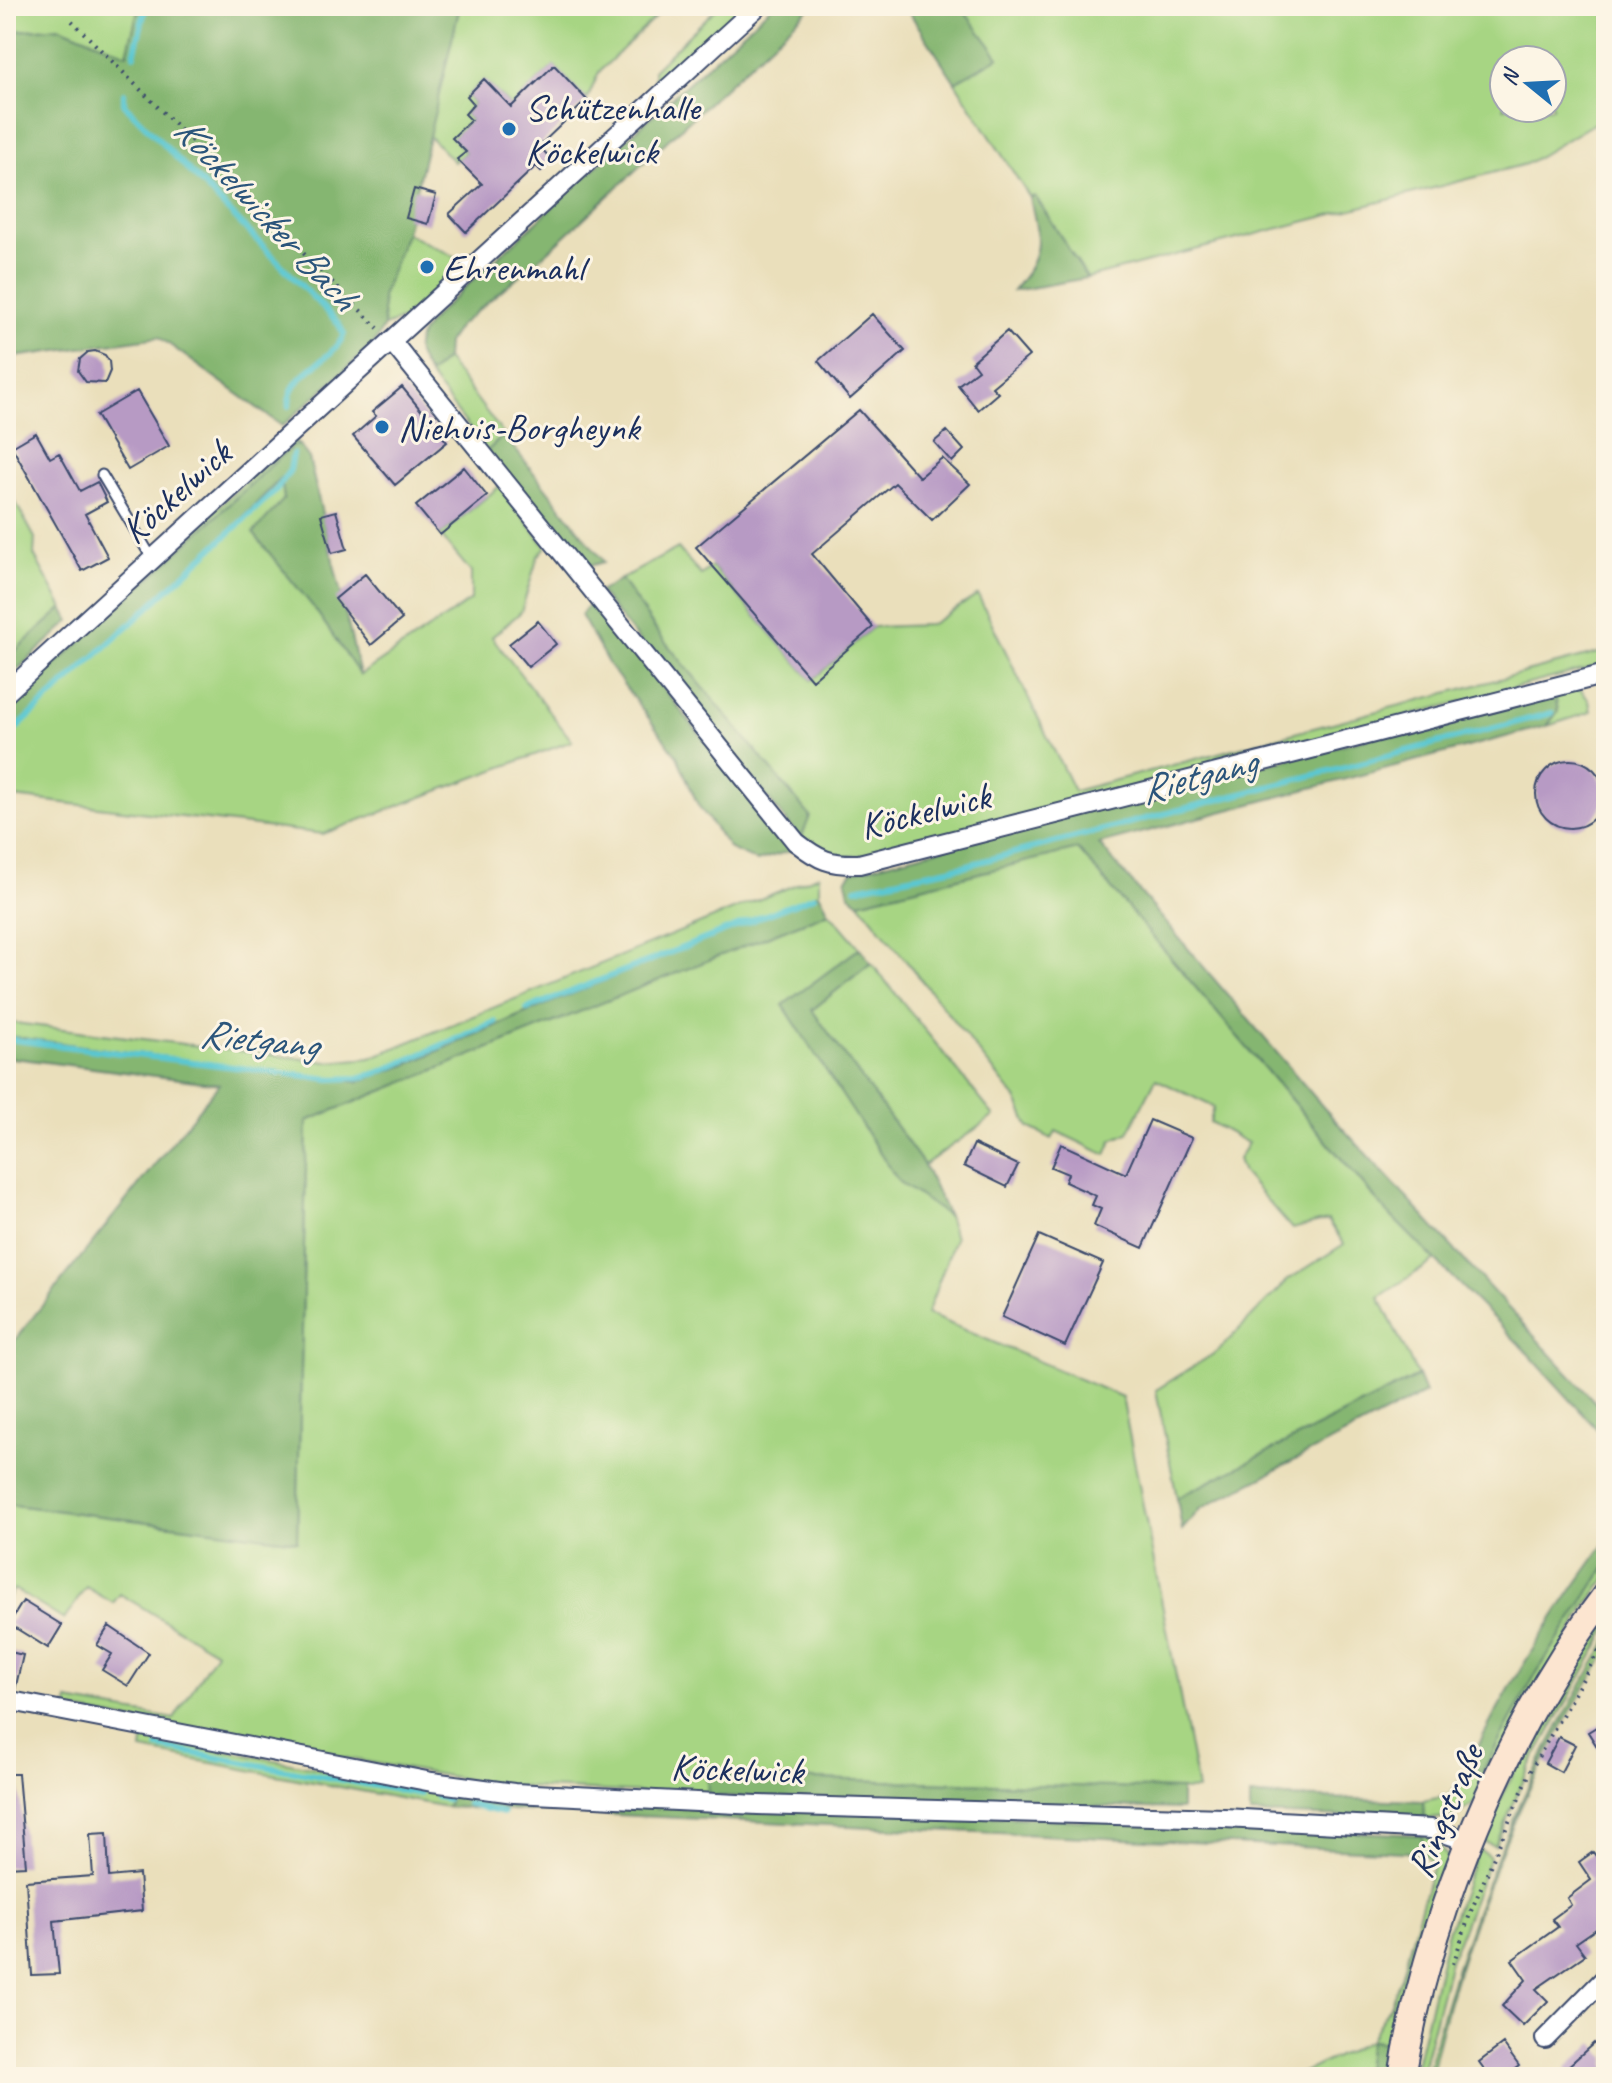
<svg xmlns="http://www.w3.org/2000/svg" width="1612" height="2083" viewBox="0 0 1612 2083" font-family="Caveat,sans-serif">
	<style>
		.green { fill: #a7d583; stroke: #618270; stroke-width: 2; fill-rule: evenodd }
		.forest { fill: #85b671; stroke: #507268; stroke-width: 2 }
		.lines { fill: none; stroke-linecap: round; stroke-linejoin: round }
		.stream { stroke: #5ac7d2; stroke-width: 6 }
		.building { fill: #b79ac4 }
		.service-casing { stroke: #3a496c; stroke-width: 13 }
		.minor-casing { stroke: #3a496c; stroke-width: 22 }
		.secondary-casing { stroke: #3a496c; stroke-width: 30 }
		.path { stroke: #3a496c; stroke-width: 4; stroke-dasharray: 2 6; stroke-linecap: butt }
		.service { stroke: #fff; stroke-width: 9 }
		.minor { stroke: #fff; stroke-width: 18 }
		.secondary { stroke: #fce5d0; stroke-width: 26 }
		.poi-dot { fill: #1f6fb2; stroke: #fcf5e5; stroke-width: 3 }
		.labels { text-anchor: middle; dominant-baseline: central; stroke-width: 6; stroke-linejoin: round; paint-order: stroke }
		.poi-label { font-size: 38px; fill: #1b2f5e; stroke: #fcf5e5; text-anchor: start }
		.street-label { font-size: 38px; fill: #1b2f5e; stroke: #fcf5e5 }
		.water-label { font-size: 40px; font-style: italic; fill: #2b557b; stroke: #fcf5e5 }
	</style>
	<rect width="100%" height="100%" fill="#fcf5e5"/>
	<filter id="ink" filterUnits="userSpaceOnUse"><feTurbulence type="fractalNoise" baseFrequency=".0125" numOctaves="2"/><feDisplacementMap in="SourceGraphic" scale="16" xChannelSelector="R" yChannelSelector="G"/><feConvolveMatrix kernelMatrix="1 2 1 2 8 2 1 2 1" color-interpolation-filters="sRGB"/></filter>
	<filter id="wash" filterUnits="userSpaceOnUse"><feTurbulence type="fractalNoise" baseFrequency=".006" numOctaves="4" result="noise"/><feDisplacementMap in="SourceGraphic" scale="32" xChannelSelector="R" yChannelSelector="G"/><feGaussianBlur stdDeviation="1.8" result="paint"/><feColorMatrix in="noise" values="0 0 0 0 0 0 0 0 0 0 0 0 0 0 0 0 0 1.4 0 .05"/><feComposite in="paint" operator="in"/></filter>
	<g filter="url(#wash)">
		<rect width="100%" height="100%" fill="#eadfbb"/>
		<path class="green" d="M 6,6 L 139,6 L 128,55 L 60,27 L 6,32 Z
			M 460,6 L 667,6 L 599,72 L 587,100 L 554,66 L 511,107 L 484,80 L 467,96 L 474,104 L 465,114 L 471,120 L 453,138 L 466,152 L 454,162 L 428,135 Z
			M 719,6 L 748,6 L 659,84 L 654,80 L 654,69 Z
			M 960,6 L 1259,6 L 1265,16 L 1291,6 L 1606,6 L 1606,116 L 1526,164 L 1087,278 L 1035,196 L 1030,198 L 955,82 L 998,57 ZM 1504,60 L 1552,60 L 1552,108 L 1504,108 Z
			M 406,233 L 460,259 L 464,264 L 404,319 L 384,326 L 382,297 Z
			M 446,359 L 504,435 L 487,451 L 429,375 Z
			M 413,379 L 457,433 L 451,437 L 426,408 L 428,406 L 409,382 Z
			M 293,439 L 299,445 L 291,446 L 6,711 L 6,701 Z
			M 282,477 L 284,499 L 315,609 L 360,675 L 471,600 L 471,572 L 440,535 L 500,486 L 546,547 L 538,556 L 521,612 L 492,637 L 572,741 L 323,834 L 6,796 L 6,737 L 226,535 Z
			M 6,485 L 35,538 L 34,555 L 63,608 L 6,659 Z
			M 678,548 L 701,575 L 712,566 L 812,680 L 873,627 L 930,625 L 978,595 L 1074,791 L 1606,651 L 1606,664 L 876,854 L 835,858 L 801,839 L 621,579 Z
			M 1579,688 L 1589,700 L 1591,712 L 1547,726 L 1558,711 L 1554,690 Z
			M 1078,849 L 1385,1210 L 1435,1260 L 1379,1297 L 1418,1376 L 1177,1498 L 1156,1390 L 1218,1351 L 1288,1280 L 1344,1244 L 1328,1220 L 1292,1229 L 1243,1173 L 1238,1159 L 1248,1143 L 1210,1122 L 1214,1107 L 1156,1079 L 1128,1133 L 1112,1140 L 1106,1155 L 1056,1131 L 1052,1139 L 1029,1127 L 1017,1100 L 859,902 Z
			M 819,875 L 819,893 L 516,1017 L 404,1066 L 357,1082 L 6,1036 L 6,1022 L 328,1062 L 370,1058 Z
			M 829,912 L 860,948 L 784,1006 L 899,1181 L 948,1216 L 955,1238 L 927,1314 L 1122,1397 L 1198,1790 L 708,1776 L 708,1796 L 504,1786 L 68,1709 L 68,1701 L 174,1719 L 216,1652 L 120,1594 L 113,1603 L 86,1587 L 64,1620 L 14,1589 L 6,1601 L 6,1504 L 297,1540 L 307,1121 Z
			M 871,963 L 994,1116 L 924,1165 L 812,1010 Z
			M 1606,1566 L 1606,1579 L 1586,1605 L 1477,1801 C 1460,1815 1447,1819 1424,1819 L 1423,1801 L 1450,1795 L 1467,1769 L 1483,1770 L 1534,1677 Z
			M 1606,1613 L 1606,1632 L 1529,1768 L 1495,1846 L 1481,1841 L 1529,1740 L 1564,1677 Z
			M 1606,1643 L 1606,1654 C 1522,1781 1463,1928 1430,2077 L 1426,2077 C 1452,1970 1490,1865 1538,1766 C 1558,1724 1583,1684 1606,1643 Z
			M 144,1736 L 452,1793 L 447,1807 L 142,1750 Z
			M 1422,1835 C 1436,1839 1444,1848 1449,1862 L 1392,2077 L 1382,2077 L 1387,2043 L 1369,2041 L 1364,2077 L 1294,2077 L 1369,2041 L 1390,2006 L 1401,1977 L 1433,1865 L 1424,1853 Z
			M 1478,1849 L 1490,1857 L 1450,1961 L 1420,2077 L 1413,2077 L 1447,1935 Z"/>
		<path class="forest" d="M 139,6 L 460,6 L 406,233 L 382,297 L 384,326 L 374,344 L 282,426 L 159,337 L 6,358 L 6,32 L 60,27 L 127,54 Z
			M 772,6 L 812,6 L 552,248 L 459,326 L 447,343 L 446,359 L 429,375 C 425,368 419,359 417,351 C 413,332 449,303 462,290 Z
			M 905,6 L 960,6 L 999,57 L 955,82 Z
			M 1035,196 L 1087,278 L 1013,291 C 1043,256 1040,241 1030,198 Z
			M 504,435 L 604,562 L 589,566 L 578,562 L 487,451 Z
			M 299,445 L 309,458 L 360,675 L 315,609 L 253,533 L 284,499 L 281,478 L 226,535 L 6,737 L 6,711 L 292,446 Z
			M 621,579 L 657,632 L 810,816 L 801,839 L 599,592 Z
			M 592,600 L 793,850 L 757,861 L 730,849 L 698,805 L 677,756 L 609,665 L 581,615 Z
			M 63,608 L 70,621 L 6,680 L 6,659 Z
			M 1554,690 L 1558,711 L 1547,726 L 1099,844 L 1323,1107 L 1606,1414 L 1606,1439 L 1523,1348 L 1385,1210 L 1078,849 L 859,902 L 849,894 L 846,880 L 852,872 Z
			M 819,893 L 829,912 L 307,1121 L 297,1541 L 6,1504 L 6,1351 L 219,1084 L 6,1057 L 6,1036 L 357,1082 L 404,1066 L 516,1017 Z
			M 860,948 L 871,963 L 812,1010 L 924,1165 L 948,1216 L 899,1182 L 783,1005 Z
			M 1418,1376 L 1425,1393 L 1200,1509 L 1182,1530 L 1177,1498 Z
			M 1606,1542 L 1606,1566 L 1534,1677 L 1483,1771 L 1467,1769 C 1505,1688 1553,1615 1606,1542 Z
			M 707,1776 L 1181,1789 L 1181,1809 L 708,1796 Z
			M 452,1793 L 1422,1835 L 1424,1853 L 447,1807 Z
			M 1250,1796 L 1423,1801 L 1424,1819 L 1250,1814 Z
			M 1369,2041 L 1387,2043 L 1382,2077 L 1364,2077 Z"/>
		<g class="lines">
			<path class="stream" d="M 134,55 L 146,6
				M 124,93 L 124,104 L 338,323 L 344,334 C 332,364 288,371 289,406
				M 6,738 L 277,489 L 290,470 L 293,454
				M 856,888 L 964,866 L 1552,713
				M 527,1009 L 814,896
				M 6,1039 L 330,1079 L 358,1078 L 378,1073 L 495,1022
				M 158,1747 L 420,1794
				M 437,1797 L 447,1799
				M 468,1804 L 503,1813"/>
		</g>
		<g id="blocks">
			<path class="building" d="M 554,65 L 587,100 L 539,146 L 552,160 L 541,171 L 536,166 L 466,232 L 449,214 L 482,184 L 457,159 L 466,152 L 452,138 L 471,120 L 465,114 L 474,104 L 467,96 L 484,79 L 511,107 Z
				M 414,189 L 436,195 L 428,224 L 406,218 Z
				M 872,314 L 905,351 L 850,399 L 818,361 Z
				M 1007,331 L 1029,356 L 992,387 L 998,393 L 978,410 L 958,385 L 978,370 L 972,362 Z
				M 95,351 L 105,355 L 109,361 L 110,371 L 105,383 L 86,382 L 78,371 L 80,359 L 88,352 Z
				M 402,387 L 447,442 L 395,485 L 353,436 L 376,416 L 372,412 Z
				M 137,391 L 169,446 L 128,470 L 96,415 Z
				M 859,410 L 919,477 L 942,458 L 970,484 L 932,520 L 895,483 L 812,554 L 873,627 L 812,680 L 696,547 Z
				M 947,431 L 964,450 L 952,462 L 934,442 Z
				M 36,433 L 50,458 L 59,453 L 80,491 L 97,482 L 107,502 L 85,514 L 108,557 L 82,571 L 12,447 Z
				M 464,467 L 487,496 L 440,535 L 416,506 Z
				M 336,511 L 347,549 L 332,553 L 321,515 Z
				M 365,574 L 402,619 L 371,645 L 335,599 Z
				M 538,621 L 556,644 L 528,667 L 509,644 Z
				M1536 794a34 34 0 1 1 68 0a34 34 0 1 1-68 0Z
				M 1150,1120 L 1192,1138 L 1143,1248 L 1094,1226 L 1101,1209 L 1092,1205 L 1096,1196 L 1065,1182 L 1068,1174 L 1051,1167 L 1061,1144 L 1126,1174 Z
				M 974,1144 L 1018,1165 L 1007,1187 L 964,1166 Z
				M 1039,1235 L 1103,1263 L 1065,1346 L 1002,1317 Z
				M 23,1601 L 62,1625 L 48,1648 L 9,1624 Z
				M 109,1626 L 149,1653 L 128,1686 L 102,1670 L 112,1654 L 97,1645 Z
				M 6,1651 L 23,1655 L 15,1690 L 6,1688 Z
				M 1606,1721 L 1606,1761 L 1588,1732 Z
				M 1559,1737 L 1575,1745 L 1561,1772 L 1545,1763 Z
				M 6,1774 L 18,1774 L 26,1866 L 6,1867 Z
				M 107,1833 L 109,1877 L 139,1874 L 142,1911 L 54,1921 L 59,1974 L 32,1975 L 26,1881 L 93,1876 L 90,1834 Z
				M 1593,1852 L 1606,1870 L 1606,1877 L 1599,1882 L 1606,1891 L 1606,1922 L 1576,1943 L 1585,1955 L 1536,1989 L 1548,2001 L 1523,2026 L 1502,2006 L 1526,1980 L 1512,1960 L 1558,1927 L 1552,1919 L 1571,1905 L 1567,1898 L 1591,1880 L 1579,1862 Z
				M 1594,2043 L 1606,2057 L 1606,2072 L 1601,2077 L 1574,2077 L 1566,2068 Z
				M 1503,2044 L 1519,2066 L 1504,2077 L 1490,2077 L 1479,2062 Z"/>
		</g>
	</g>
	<g filter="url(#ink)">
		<use href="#blocks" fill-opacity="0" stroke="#3a496c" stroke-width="2"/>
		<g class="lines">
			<defs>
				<path id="service" d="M 102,475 L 153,560"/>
				<path id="minor" d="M 392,342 L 796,842 C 819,860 830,865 859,864 L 1606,674
					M 6,693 L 758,6
					M 6,1700 L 432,1782 L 514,1793 L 758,1805 L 1224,1818 L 1431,1829 L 1471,1842
					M 1545,2039 L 1606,1977"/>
				<path id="secondary" d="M 1402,2077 C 1428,1916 1506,1725 1606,1595"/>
			</defs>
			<use href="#service" class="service-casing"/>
			<use href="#minor" class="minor-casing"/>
			<use href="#secondary" class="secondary-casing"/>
			<path class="path" d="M 72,21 L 378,328
				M 1453,1964 L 1471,1911 L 1532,1768 L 1605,1640"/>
			<use href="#service" class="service"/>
			<use href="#minor" class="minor"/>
			<use href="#secondary" class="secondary"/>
		</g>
	</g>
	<g class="poi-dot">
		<circle cx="509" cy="129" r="8"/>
		<circle cx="427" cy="267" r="8"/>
		<circle cx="382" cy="427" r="8"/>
	</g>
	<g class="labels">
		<g class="poi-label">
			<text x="525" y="107">Schützenhalle<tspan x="525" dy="44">Köckelwick</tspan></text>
			<text x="443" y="267">Ehrenmahl</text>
			<text x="398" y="427">Niehuis-Borgheynk</text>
		</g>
		<g class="street-label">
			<text transform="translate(176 492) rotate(-42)">Köckelwick</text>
			<text transform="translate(925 811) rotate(-14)">Köckelwick</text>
			<text transform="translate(737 1769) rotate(2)">Köckelwick</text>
			<text transform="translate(1445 1811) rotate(-67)">Ringstraße</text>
		</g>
		<g class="water-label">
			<text transform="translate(266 213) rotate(47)">Köckelwicker Bach</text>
			<text transform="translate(1198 776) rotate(-15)">Rietgang</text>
			<text transform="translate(259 1039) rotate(6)">Rietgang</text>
		</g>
	</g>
	<rect width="1612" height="2083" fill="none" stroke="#fcf5e5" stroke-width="32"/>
	<g transform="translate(1528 84) rotate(288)"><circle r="38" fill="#fcf5e5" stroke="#a2a6af" stroke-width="2"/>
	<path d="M0-6L14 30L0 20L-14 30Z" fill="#1f6fb2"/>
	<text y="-12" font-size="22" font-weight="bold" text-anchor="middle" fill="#1b2f5e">N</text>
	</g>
</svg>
